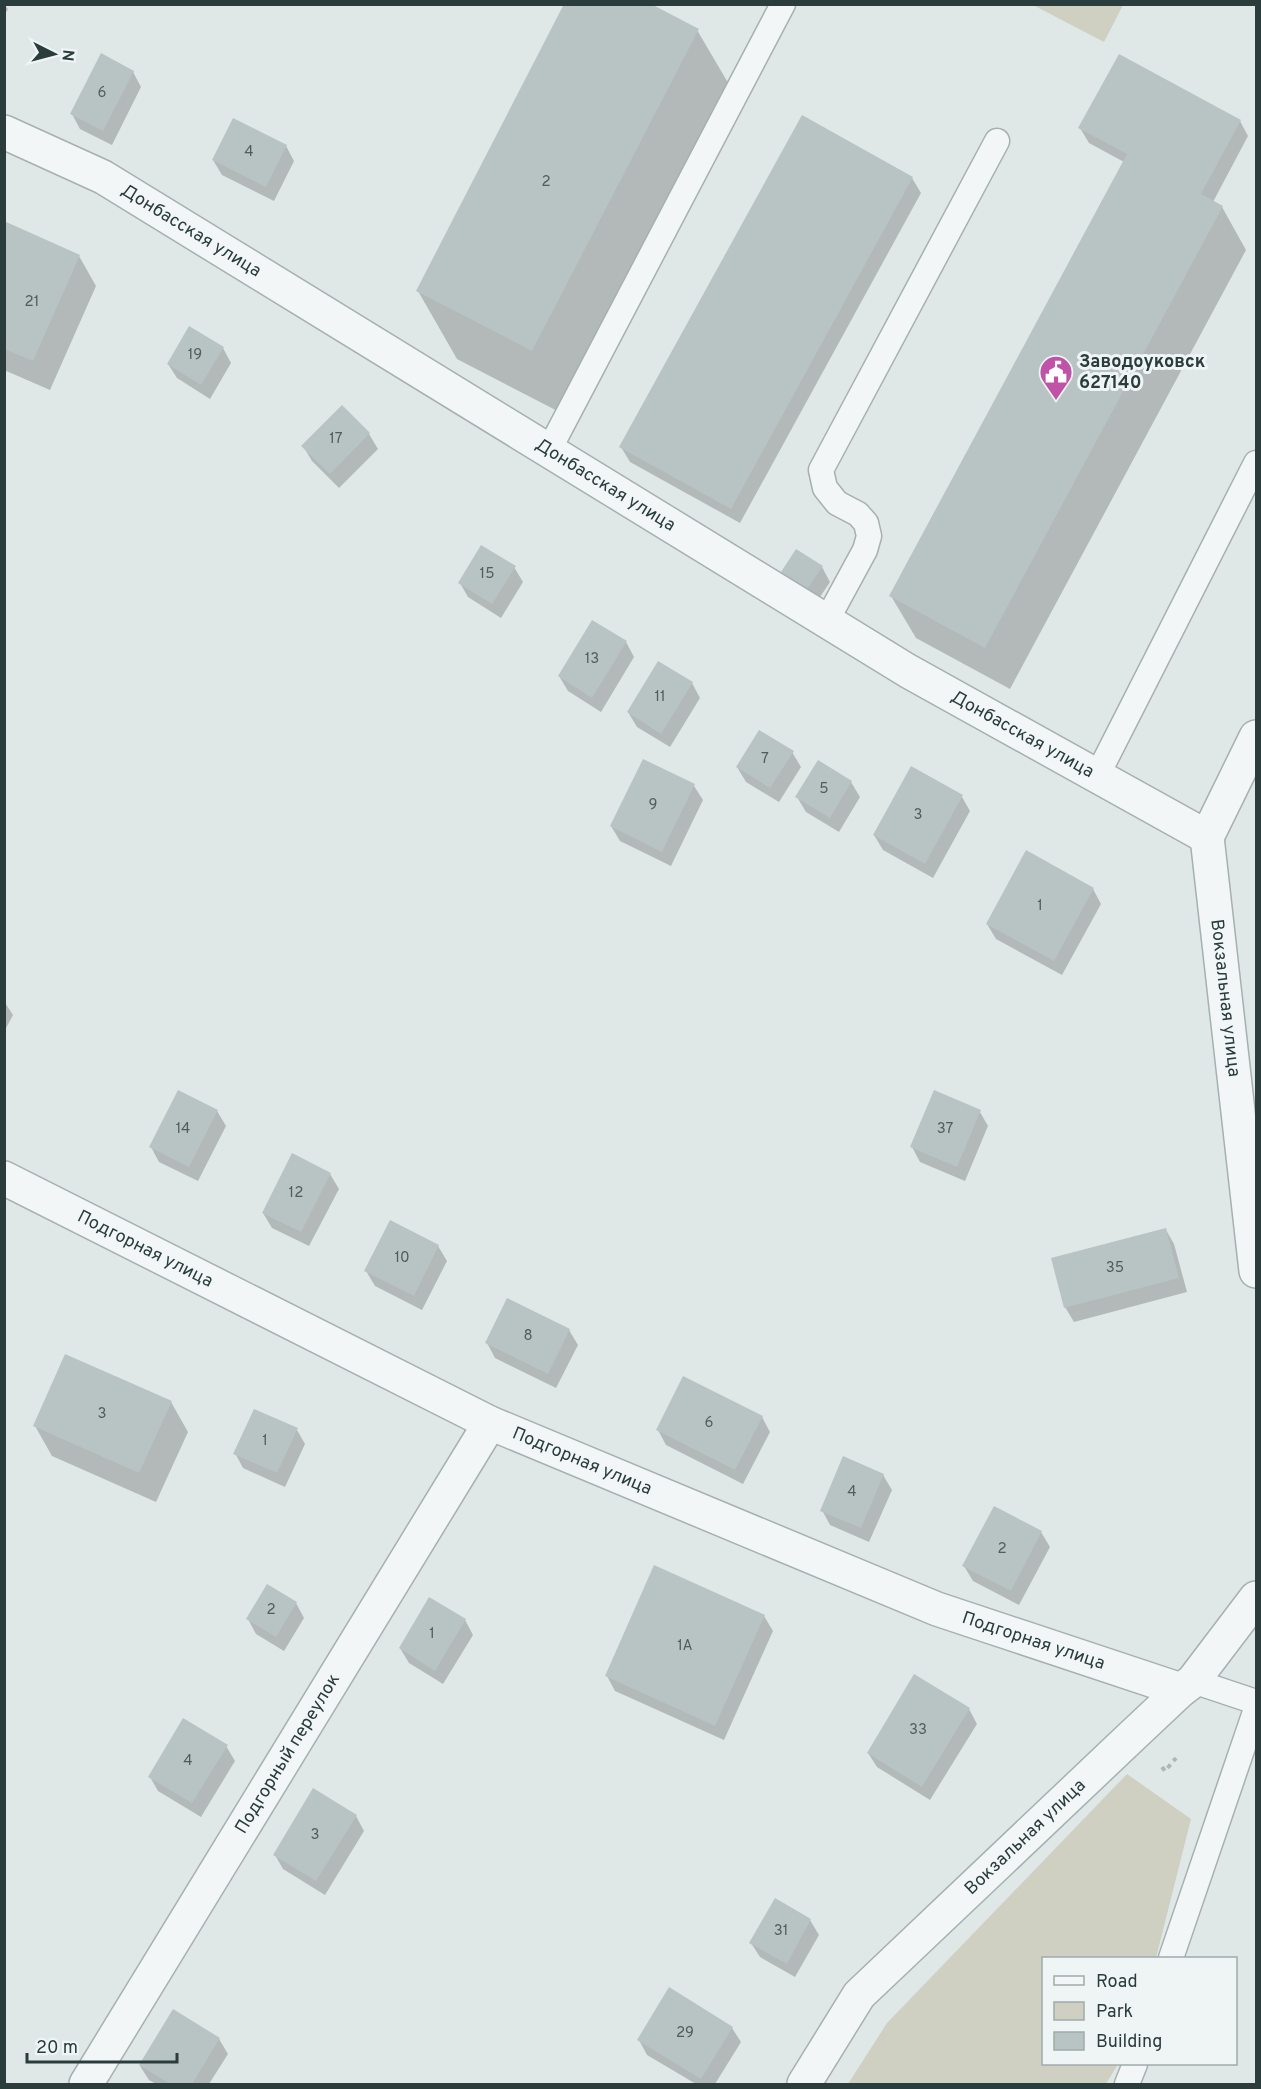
<svg xmlns="http://www.w3.org/2000/svg" width="1261" height="2089" viewBox="0 0 1261 2089" font-family="Overpass,sans-serif">
	<style>
		.green { fill: #cfd0c2 }
		.shadow { fill: #0003 }
		.building { fill: #b8c3c3 }
		.lines { fill: none; stroke-linecap: round; stroke-linejoin: round }
		.service-casing { stroke: #a6b0b0; stroke-width: 27 }
		.minor-casing { stroke: #a6b0b0; stroke-width: 36 }
		.tertiary-casing { stroke: #a6b0b0; stroke-width: 36 }
		.path { stroke: #aeb7b7; stroke-width: 4; stroke-dasharray: 4.5 4.5; stroke-linecap: butt }
		.service { stroke: #f2f6f6; stroke-width: 24 }
		.minor { stroke: #f2f6f6; stroke-width: 33 }
		.tertiary { stroke: #f2f6f6; stroke-width: 33 }
		.labels { text-anchor: middle; dominant-baseline: central; stroke-width: 6; stroke-linejoin: round; paint-order: stroke }
		.number-label { font-size: 15px; fill: #4e5e5e }
		.street-label { font-size: 18px; fill: #2a3c3c; stroke: #eff5f4 }
		.poi-label { font-size: 18px; font-weight: bold; fill: #2a3c3c; stroke: #eff5f4; text-anchor: start }
	</style>
	<rect width="100%" height="100%" fill="#e0e7e7"/>
	<path class="green" d="M 1033,5 L 1123,5 L 1104,42 Z
		M 1127,1774 L 1191,1819 L 1156,1958 L 1044,1958 L 1044,2064 L 1118,2064 L 1106,2084 L 848,2084 L 887,2023 Z"/>
	<path class="shadow" d="M 4,4 L 8,9 L 4,16 Z
		M 697,30 L 737,98 L 571,418 L 457,359 L 418,291 Z
		M 133,72 L 141,87 L 112,145 L 80,129 L 72,114 Z
		M 1240,121 L 1248,136 L 1213,202 L 1222,207 L 1246,250 L 1010,689 L 916,638 L 891,596 L 1124,162 L 1089,143 L 1080,128 Z
		M 286,146 L 294,161 L 274,201 L 222,175 L 213,160 Z
		M 912,178 L 921,193 L 740,523 L 630,462 L 621,447 Z
		M 4,222 L 79,256 L 96,286 L 50,390 L 4,370 Z
		M 223,348 L 231,363 L 210,399 L 177,378 L 168,364 Z
		M 342,407 L 369,434 L 378,449 L 339,488 L 312,461 L 303,446 Z
		M 514,567 L 523,582 L 501,618 L 468,597 L 460,583 Z
		M 822,567 L 830,582 L 816,603 L 792,586 L 783,572 Z
		M 626,642 L 634,657 L 601,712 L 568,691 L 559,676 Z
		M 692,683 L 700,698 L 670,747 L 637,727 L 628,712 Z
		M 792,752 L 801,767 L 779,802 L 746,782 L 737,767 Z
		M 643,761 L 694,786 L 703,800 L 671,866 L 620,841 L 611,826 Z
		M 851,782 L 860,797 L 839,832 L 806,812 L 797,797 Z
		M 962,797 L 970,811 L 933,878 L 883,850 L 874,835 Z
		M 1093,889 L 1101,904 L 1062,975 L 996,939 L 987,924 Z
		M 4,1001 L 13,1015 L 4,1032 Z
		M 217,1111 L 226,1126 L 198,1181 L 159,1162 L 151,1147 Z
		M 980,1112 L 988,1126 L 965,1181 L 920,1162 L 912,1147 Z
		M 330,1174 L 339,1189 L 309,1246 L 272,1228 L 263,1213 Z
		M 1166,1230 L 1174,1244 L 1187,1292 L 1074,1322 L 1065,1307 Z
		M 438,1246 L 447,1261 L 422,1310 L 375,1286 L 366,1271 Z
		M 569,1330 L 578,1345 L 556,1388 L 495,1358 L 487,1343 Z
		M 171,1402 L 188,1432 L 156,1502 L 52,1456 L 35,1426 Z
		M 762,1417 L 770,1432 L 743,1484 L 666,1445 L 658,1430 Z
		M 297,1430 L 305,1444 L 285,1487 L 243,1468 L 235,1453 Z
		M 883,1475 L 892,1490 L 869,1542 L 830,1525 L 822,1510 Z
		M 1041,1532 L 1050,1547 L 1019,1605 L 973,1581 L 964,1566 Z
		M 296,1603 L 304,1618 L 284,1651 L 256,1634 L 248,1619 Z
		M 764,1616 L 773,1631 L 724,1740 L 615,1691 L 607,1676 Z
		M 465,1620 L 473,1635 L 443,1684 L 409,1663 L 400,1648 Z
		M 969,1709 L 977,1724 L 930,1800 L 877,1767 L 868,1753 Z
		M 226,1746 L 235,1761 L 201,1817 L 158,1791 L 150,1777 Z
		M 356,1816 L 364,1831 L 325,1895 L 283,1869 L 275,1855 Z
		M 810,1920 L 819,1935 L 795,1977 L 760,1957 L 751,1943 Z
		M 732,2028 L 741,2042 L 715,2084 L 696,2084 L 647,2055 L 639,2040 Z
		M 219,2039 L 228,2054 L 209,2084 L 156,2084 L 149,2080 L 140,2066 Z"/>
	<path class="building" d="M 564,4 L 651,4 L 699,29 L 532,351 L 416,291 Z
		M 101,53 L 134,71 L 103,131 L 70,114 Z
		M 1119,54 L 1241,120 L 1201,194 L 1223,206 L 985,648 L 889,596 L 1127,154 L 1078,128 Z
		M 802,115 L 913,177 L 731,509 L 619,447 Z
		M 233,118 L 287,145 L 266,187 L 212,160 Z
		M 4,221 L 80,255 L 33,361 L 4,349 Z
		M 189,326 L 224,347 L 201,385 L 167,364 Z
		M 342,405 L 370,433 L 330,474 L 301,446 Z
		M 481,545 L 516,566 L 492,604 L 458,583 Z
		M 796,549 L 823,566 L 807,589 L 781,572 Z
		M 592,620 L 627,641 L 592,698 L 558,676 Z
		M 658,661 L 693,682 L 661,734 L 627,712 Z
		M 759,730 L 794,751 L 770,788 L 736,767 Z
		M 643,759 L 695,784 L 662,852 L 610,826 Z
		M 818,760 L 852,781 L 830,818 L 795,797 Z
		M 911,766 L 963,795 L 925,864 L 873,835 Z
		M 1026,850 L 1094,888 L 1054,961 L 986,924 Z
		M 178,1090 L 218,1110 L 189,1167 L 149,1147 Z
		M 934,1090 L 981,1110 L 957,1167 L 910,1147 Z
		M 292,1153 L 331,1173 L 301,1232 L 262,1213 Z
		M 390,1220 L 439,1245 L 414,1296 L 364,1271 Z
		M 1166,1228 L 1179,1278 L 1064,1308 L 1051,1258 Z
		M 507,1298 L 570,1329 L 548,1374 L 485,1343 Z
		M 65,1354 L 172,1401 L 139,1473 L 33,1426 Z
		M 683,1376 L 763,1416 L 735,1470 L 656,1430 Z
		M 254,1409 L 298,1428 L 277,1473 L 233,1454 Z
		M 843,1456 L 884,1474 L 861,1528 L 820,1511 Z
		M 994,1506 L 1042,1531 L 1011,1591 L 962,1566 Z
		M 654,1565 L 765,1615 L 715,1726 L 605,1676 Z
		M 267,1584 L 297,1602 L 276,1637 L 246,1619 Z
		M 429,1597 L 466,1619 L 435,1671 L 399,1648 Z
		M 914,1674 L 970,1708 L 922,1787 L 867,1753 Z
		M 183,1718 L 228,1745 L 192,1803 L 148,1777 Z
		M 313,1788 L 357,1815 L 316,1881 L 273,1855 Z
		M 775,1898 L 811,1919 L 787,1964 L 749,1943 Z
		M 669,1987 L 733,2027 L 701,2079 L 637,2040 Z
		M 173,2009 L 220,2038 L 192,2084 L 170,2084 L 139,2065 Z"/>
	<g class="lines">
		<defs>
			<path id="service" d="M 549,450 L 783,4
				M 827,620 L 865,550 L 869,536 L 866,523 L 858,514 L 837,503 L 825,488 L 821,470 L 997,141
				M 1097,776 L 1256,463
				M 1193,1681 L 1256,1702
				M 1171,1958 L 1256,1709
				M 1127,2084 L 1135,2064"/>
			<g id="minor">
				<path id="s1" d="M 1207,837 L 1256,1271"/>
				<path id="s2" d="M 4,1178 L 490,1423 L 937,1609 L 1181,1690"/>
				<path id="s3" d="M 86,2084 L 490,1423"/>
				<path id="s4" d="M 804,2084 L 859,1995 L 1131,1737 L 1181,1690 L 1193,1681 L 1256,1598"/>
			</g>
			<g id="tertiary">
				<path id="s5" d="M 4,132 L 103,177 L 908,671 L 1207,837 L 1256,737"/>
			</g>
		</defs>
		<use href="#service" class="service-casing"/>
		<use href="#minor" class="minor-casing"/>
		<use href="#tertiary" class="tertiary-casing"/>
		<path class="path" d="M 1162,1767 L 1165,1771 L 1176,1758"/>
		<use href="#service" class="service"/>
		<use href="#minor" class="minor"/>
		<use href="#tertiary" class="tertiary"/>
	</g>
	<defs>
		<symbol id="civic-pin" viewBox="-11 -11 22 30"><path d="M0 17L-7.5 6A9.5 9.5 0 1 1 7.5 6Z" fill="#be53a8" stroke="#eff5f4"/><path d="M-.6-6.5H3V-4.5H.6V-3L4-1V1h2V6H-6V1h2V-1L-.6-3ZM-1.2 2.5V6h2.4V2.5Z" fill="#fff"/></symbol>
	</defs>
	<g fill-rule="evenodd">
		<use href="#civic-pin" x="1037" y="353" width="38" height="52"/>
	</g>
	<g class="labels">
		<g class="number-label">
			<text x="102" y="93">6</text>
			<text x="249" y="152">4</text>
			<text x="546" y="182">2</text>
			<text x="32" y="302">21</text>
			<text x="195" y="355">19</text>
			<text x="336" y="439">17</text>
			<text x="487" y="574">15</text>
			<text x="592" y="659">13</text>
			<text x="660" y="697">11</text>
			<text x="765" y="759">7</text>
			<text x="824" y="789">5</text>
			<text x="653" y="805">9</text>
			<text x="918" y="815">3</text>
			<text x="1040" y="906">1</text>
			<text x="183" y="1129">14</text>
			<text x="945" y="1129">37</text>
			<text x="296" y="1193">12</text>
			<text x="402" y="1258">10</text>
			<text x="1115" y="1268">35</text>
			<text x="528" y="1336">8</text>
			<text x="102" y="1414">3</text>
			<text x="709" y="1423">6</text>
			<text x="265" y="1441">1</text>
			<text x="852" y="1492">4</text>
			<text x="1002" y="1549">2</text>
			<text x="271" y="1610">2</text>
			<text x="432" y="1634">1</text>
			<text x="685" y="1646">1А</text>
			<text x="918" y="1730">33</text>
			<text x="188" y="1761">4</text>
			<text x="315" y="1835">3</text>
			<text x="781" y="1931">31</text>
			<text x="685" y="2033">29</text>
		</g>
		<g class="street-label">
			<text stroke="none"><textPath href="#s5" startOffset="212">Донбасская улица</textPath></text>
			<text stroke="none"><textPath href="#s5" startOffset="698">Донбасская улица</textPath></text>
			<text stroke="none"><textPath href="#s5" startOffset="1184">Донбасская улица</textPath></text>
			<text stroke="none"><textPath href="#s1" startOffset="162">Вокзальная улица</textPath></text>
			<text stroke="none"><textPath href="#s2" startOffset="158">Подгорная улица</textPath></text>
			<text stroke="none"><textPath href="#s2" startOffset="644">Подгорная улица</textPath></text>
			<text stroke="none"><textPath href="#s2" startOffset="1130">Подгорная улица</textPath></text>
			<text stroke="none"><textPath href="#s3" startOffset="387">Подгорный переулок</textPath></text>
			<text stroke="none"><textPath href="#s4" startOffset="334">Вокзальная улица</textPath></text>
		</g>
		<g class="poi-label">
			<text x="1079" y="362">Заводоуковск<tspan x="1079" dy="21">627140</tspan></text>
		</g>
	</g>
	<rect width="1261" height="2089" fill="none" stroke="#2a3c3c" stroke-width="12"/>
	<rect x="1042" y="1957" width="195" height="108" fill="#eff5f4" stroke="#a0abaa" stroke-width="1.5"/>
	<rect x="1054" y="1976" width="30" height="9" fill="#f2f6f6" stroke="#a0abaa" stroke-width="1.5"/>
	<text x="1096" y="1987" font-size="18" fill="#2a3c3c">Road</text>
	<rect x="1054" y="2002" width="30" height="18" fill="#cfd0c2" stroke="#a0abaa" stroke-width="1.5"/>
	<text x="1096" y="2017" font-size="18" fill="#2a3c3c">Park</text>
	<rect x="1054" y="2032" width="30" height="18" fill="#b8c3c3" stroke="#a0abaa" stroke-width="1.5"/>
	<text x="1096" y="2047" font-size="18" fill="#2a3c3c">Building</text>
	<g transform="translate(54 54) rotate(96)" stroke="#eff5f4" stroke-width="4.5" paint-order="stroke">
	<path d="M0-4.5L10 22L0 15L-10 22Z" fill="#2a3c3c"/>
	<text y="-9" font-size="16" font-weight="bold" text-anchor="middle" fill="#2a3c3c">N</text>
	</g>
	<path d="M27 2053v9h150v-9" fill="none" stroke="#2a3c3c" stroke-width="3"/>
	<text x="36" y="2053" font-size="18" fill="#2a3c3c" stroke="#eff5f4" stroke-width="4.5" paint-order="stroke">20 m</text>
</svg>
